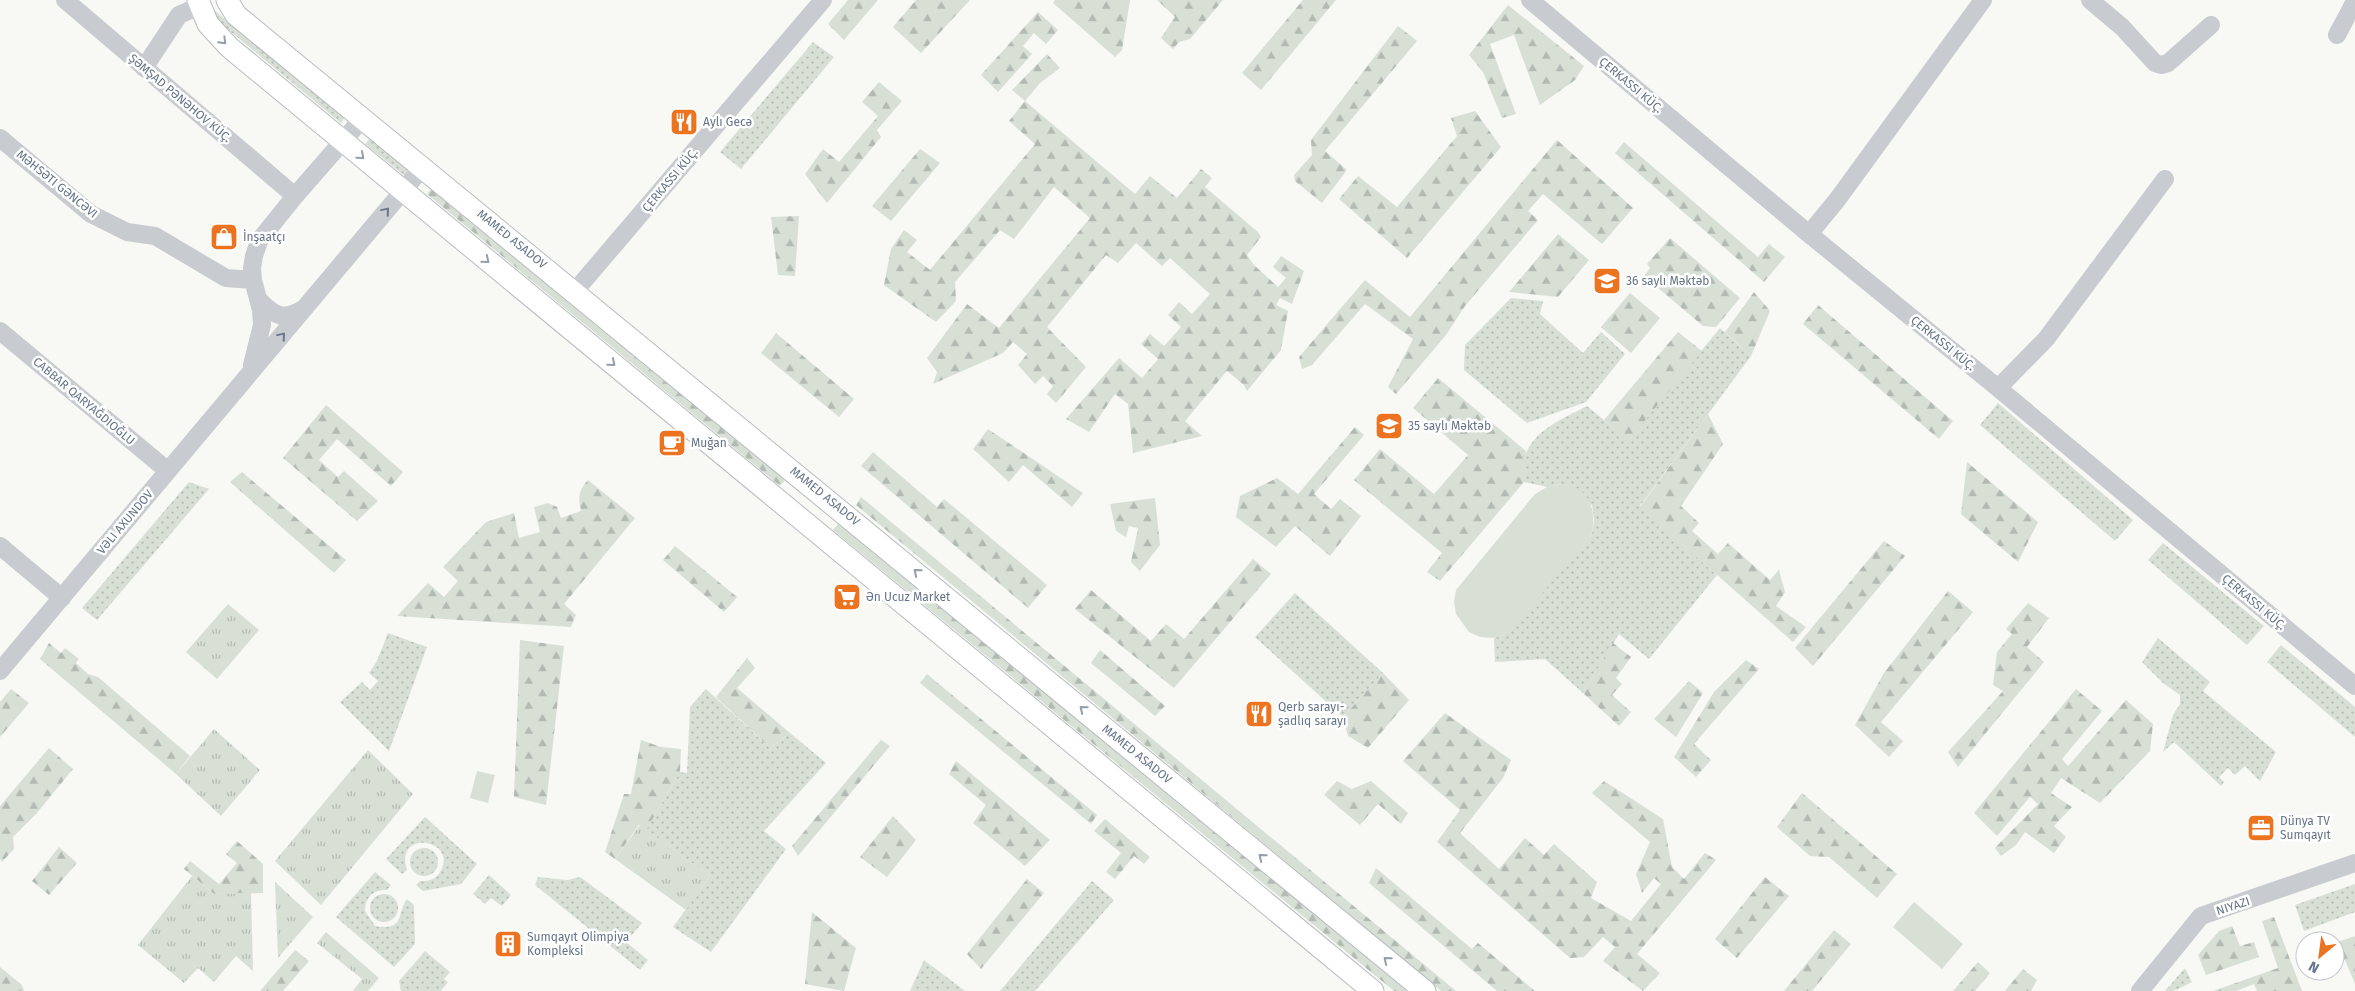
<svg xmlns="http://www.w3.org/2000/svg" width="2355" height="991" viewBox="0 0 2355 991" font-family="'Fira Sans',sans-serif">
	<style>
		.grass { fill: url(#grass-dots) }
		.forest { fill: url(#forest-firs) }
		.park { fill: url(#park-tufts) }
		.garden { fill: #d8e0d6 }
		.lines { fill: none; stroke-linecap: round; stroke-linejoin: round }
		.major-casing { stroke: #b9bcc1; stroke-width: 23 }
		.minor { stroke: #c8cbcf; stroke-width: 18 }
		.major { stroke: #fff; stroke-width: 21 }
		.oneway { stroke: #949dac }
		.oneway2 { stroke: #6b778c }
		.labels { text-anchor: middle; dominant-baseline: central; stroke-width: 5; stroke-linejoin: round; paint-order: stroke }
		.street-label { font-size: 12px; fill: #667388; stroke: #fff }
		.poi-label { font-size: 12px; fill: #667388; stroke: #fff; text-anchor: start }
	</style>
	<defs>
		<pattern id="grass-dots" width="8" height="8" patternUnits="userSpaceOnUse" patternTransform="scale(1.25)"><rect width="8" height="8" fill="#d8e0d6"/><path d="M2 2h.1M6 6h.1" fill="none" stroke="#b3bab3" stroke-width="1.8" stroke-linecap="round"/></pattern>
		<pattern id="forest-firs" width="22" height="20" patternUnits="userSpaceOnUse" patternTransform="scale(1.25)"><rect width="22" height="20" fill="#d8e0d6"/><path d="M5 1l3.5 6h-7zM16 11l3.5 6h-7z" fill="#b3bab3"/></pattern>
		<pattern id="park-tufts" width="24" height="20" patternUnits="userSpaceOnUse" patternTransform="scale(1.25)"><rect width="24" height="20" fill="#d8e0d6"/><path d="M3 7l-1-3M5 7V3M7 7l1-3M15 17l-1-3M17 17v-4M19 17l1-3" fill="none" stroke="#b3bab3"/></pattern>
	</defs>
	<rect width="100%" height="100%" fill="#f8f8f5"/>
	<path class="grass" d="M 214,10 L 345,117 L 341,123 L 213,17 Z
		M 813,42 L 834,57 L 741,169 L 720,152 Z
		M 370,138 L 409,171 L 405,176 L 365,144 Z
		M 1511,298 L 1543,301 L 1540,314 L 1583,353 L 1601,332 L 1625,354 L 1586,402 L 1527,423 L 1464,370 L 1465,345 Z
		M 1720,328 L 1751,356 L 1640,506 L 1717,575 L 1649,659 L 1619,634 L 1583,693 L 1545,659 L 1495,662 L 1494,638 L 1505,634 L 1592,534 L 1594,520 L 1592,505 L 1561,484 L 1547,487 L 1524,482 C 1524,473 1523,458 1527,451 C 1538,428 1566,417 1587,406 L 1628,440 Z
		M 1998,403 L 2133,520 L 2115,541 L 1980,425 Z
		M 189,482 L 209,489 L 97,620 L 82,608 Z
		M 2163,543 L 2264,626 L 2247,645 L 2148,560 Z
		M 1295,593 L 1383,673 L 1343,717 L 1255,637 Z
		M 388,633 L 427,647 L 389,751 L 340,702 L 362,682 L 370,690 L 378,681 L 369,673 L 377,661 Z
		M 2158,638 L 2210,682 L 2203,691 L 2276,752 L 2260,781 L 2245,766 L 2235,775 L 2228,768 L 2219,777 L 2224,782 L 2221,786 L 2174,742 L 2163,752 L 2173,715 L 2180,704 L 2180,695 L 2163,683 L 2142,662 Z
		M 2281,645 L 2355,707 L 2355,737 L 2267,662 Z
		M 706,689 L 770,748 L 790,733 L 826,763 L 764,831 L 786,849 L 711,952 L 673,927 L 710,876 L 646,830 L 680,772 L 687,773 L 690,707 Z
		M 425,817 L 477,864 L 461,884 L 423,891 L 416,885 L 420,881 C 429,881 436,880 440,872 C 460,839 393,828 407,870 L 402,874 L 386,859 Z
		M410 862a14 14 0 1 1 28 0a14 14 0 1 1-28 0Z
		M 375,872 L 391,885 L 387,890 C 372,890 366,897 365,911 L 375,926 C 406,931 396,914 407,899 L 414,905 L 415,944 L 394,967 L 336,917 Z
		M 489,875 L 511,895 L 502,906 L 491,898 L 485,904 L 473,894 Z
		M 538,877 L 567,880 L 580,877 L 642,923 L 626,942 L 648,960 L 640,970 L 535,885 Z
		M 1092,881 L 1114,900 L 1035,991 L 1000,991 Z
		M 2355,884 L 2355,912 L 2304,931 L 2295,905 Z
		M370 908a14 14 0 1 1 28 0a14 14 0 1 1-28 0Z
		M 425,951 L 450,972 L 444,979 L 448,982 L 441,991 L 401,991 L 399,981 Z
		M 924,960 L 965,991 L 910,991 Z
		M 2185,968 L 2192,982 L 2174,991 L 2165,991 Z"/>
	<path class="forest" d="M 848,0 L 878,0 L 844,40 L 828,24 Z
		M 916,0 L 970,0 L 921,53 L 893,27 Z
		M 1055,0 L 1130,0 L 1122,50 L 1115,57 L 1053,3 Z
		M 1157,0 L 1223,0 L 1190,39 L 1179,42 L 1173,49 L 1161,38 L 1175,17 Z
		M 1303,0 L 1336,0 L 1261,90 L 1242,73 Z
		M 1508,5 L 1584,66 L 1575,80 L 1540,105 L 1514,35 L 1490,44 L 1516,114 L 1502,118 L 1483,72 L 1469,55 Z
		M 1038,12 L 1058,30 L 1046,44 L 1034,33 L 1023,46 L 1032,54 L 998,92 L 981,75 Z
		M 1398,26 L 1417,41 L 1325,151 L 1347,170 L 1322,203 L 1295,181 L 1294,175 L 1312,155 L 1311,140 Z
		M 1047,54 L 1060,68 L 1040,83 L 1025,101 L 1135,194 L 1150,176 L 1177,198 L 1201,169 L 1212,178 L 1205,187 L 1258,232 L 1261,237 L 1247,255 L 1254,265 L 1278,287 L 1286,278 L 1273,267 L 1281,256 L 1304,271 L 1292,304 L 1280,298 L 1276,305 L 1288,311 L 1281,350 L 1247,391 L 1244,385 L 1227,371 L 1185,421 L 1202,436 L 1133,453 L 1128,404 L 1115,394 L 1089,432 L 1066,419 L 1119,358 L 1142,378 L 1158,359 L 1141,344 L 1150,334 L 1164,346 L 1181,327 L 1168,315 L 1179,302 L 1192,314 L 1210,294 L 1170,258 L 1162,266 L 1136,243 L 1118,263 L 1106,255 L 1047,327 L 1086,367 L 1056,403 L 1047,394 L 1053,386 L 1043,376 L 1035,384 L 1018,365 L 1027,354 L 1013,342 L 1003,353 L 933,384 L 937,372 L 927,358 L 967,304 L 999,328 L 1090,218 L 1054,187 L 1014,239 L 1000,230 L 955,282 L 956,301 L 936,322 L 884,285 L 891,249 L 904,230 L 917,240 L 907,252 L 930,270 L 1035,144 L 1009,121 L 1025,101 L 1012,90 Z
		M 879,82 L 902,101 L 877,130 L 881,137 L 827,203 L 805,174 L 823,149 L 839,162 L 878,116 L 862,102 Z
		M 1475,111 L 1501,147 L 1407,258 L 1339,199 L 1358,176 L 1397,207 L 1457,136 L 1451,118 Z
		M 1557,140 L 1633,208 L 1602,244 L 1543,194 L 1528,211 L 1538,220 L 1465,306 L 1446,335 L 1396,394 L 1388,387 L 1413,339 L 1365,304 L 1312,365 L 1302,369 L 1299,357 L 1365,280 L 1410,317 Z
		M 1624,142 L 1758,257 L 1769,244 L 1785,257 L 1764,282 L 1615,153 Z
		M 920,149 L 940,163 L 891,221 L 872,206 Z
		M 432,188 L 786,479 L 780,486 L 427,194 Z
		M 799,216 L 795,276 L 778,275 L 771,217 Z
		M 1558,234 L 1589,260 L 1558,297 L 1509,292 Z
		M 1670,238 L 1740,298 L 1716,327 L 1703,326 L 1644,276 L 1650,268 L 1647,264 Z
		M 1754,292 L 1770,311 L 1751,356 L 1725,332 Z
		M 1630,293 L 1660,318 L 1631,353 L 1601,327 Z
		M 1818,305 L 1953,421 L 1939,439 L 1803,324 Z
		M 1678,332 L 1702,351 L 1628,441 L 1604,420 Z
		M 776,333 L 854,399 L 839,417 L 761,353 Z
		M 1438,378 L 1526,451 L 1524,482 L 1440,581 L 1427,572 L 1442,553 L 1354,480 L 1380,449 L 1434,494 L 1468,455 L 1413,408 Z
		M 326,405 L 403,472 L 391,486 L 337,439 L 319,460 L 338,477 L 344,471 L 378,501 L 357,521 L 283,458 Z
		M 1708,414 L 1723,444 L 1681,506 L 1699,523 L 1692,531 L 1718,554 L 1728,543 L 1770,580 L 1779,570 L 1785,592 L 1776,606 L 1806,627 L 1793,642 L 1640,507 Z
		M 1355,427 L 1364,435 L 1314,494 L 1331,509 L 1340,499 L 1361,516 L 1330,556 L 1295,526 L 1276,547 L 1236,517 L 1240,496 L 1277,478 L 1298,494 Z
		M 988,429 L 1083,493 L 1072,507 L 1023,465 L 1009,482 L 973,449 Z
		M 873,452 L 937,507 L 944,499 L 1047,585 L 1028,608 L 861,466 Z
		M 1967,462 L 2038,522 L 2018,562 L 1961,514 Z
		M 242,472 L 346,560 L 334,573 L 230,482 Z
		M 588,480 L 635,518 L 564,604 L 576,615 L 571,627 L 397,616 L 428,583 L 444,597 L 458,581 L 443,567 L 486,522 L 514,513 L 519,538 L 540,532 L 534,507 L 548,503 L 557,507 L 561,518 L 581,511 C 578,498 578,491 588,480 Z
		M 861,497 L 1456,991 L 1441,991 L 856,505 Z
		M 1155,498 L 1160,545 L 1140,571 L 1131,562 L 1138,528 L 1129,526 L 1126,537 L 1116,531 L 1110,504 Z
		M 839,523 L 1408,991 L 1394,991 L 833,530 Z
		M 1884,541 L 1905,556 L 1813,666 L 1795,648 Z
		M 675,546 L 737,597 L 724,612 L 663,560 Z
		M 1253,559 L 1271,574 L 1174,688 L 1075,609 L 1091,590 L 1151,641 L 1166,624 L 1184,639 Z
		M 1948,591 L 1973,612 L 1881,722 L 1903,741 L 1889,757 L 1855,725 L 1884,673 Z
		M 2028,603 L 2049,618 L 2027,647 L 2044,662 L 1958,767 L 1948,752 L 2003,691 L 1993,685 L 1997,652 L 2012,634 L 2006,629 Z
		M 520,640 L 564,646 L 546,805 L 514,797 Z
		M 49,643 L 61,653 L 65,648 L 79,659 L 76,663 L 88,674 L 98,677 L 190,756 L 176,774 L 40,659 Z
		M 1613,643 L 1631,657 L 1616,678 L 1622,684 L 1612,695 L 1631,712 L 1619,726 L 1583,693 Z
		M 1100,650 L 1165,706 L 1155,716 L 1091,663 Z
		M 747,658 L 755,668 L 737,688 L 790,733 L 770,748 L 716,697 Z
		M 1746,660 L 1759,669 L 1694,744 L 1711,760 L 1696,777 L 1674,757 L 1714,692 Z
		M 1383,673 L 1409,700 L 1368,748 L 1348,736 L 1343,717 Z
		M 927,674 L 1097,815 L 1091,824 L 920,683 Z
		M 1689,681 L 1703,693 L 1676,737 L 1654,719 Z
		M 11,689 L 29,703 L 0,737 L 0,702 Z
		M 2076,689 L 2102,711 L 2062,759 L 2068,766 L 2126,700 L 2153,724 L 2150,751 L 2100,803 L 2061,778 L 2051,793 L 2072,807 L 2054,826 L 2066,837 L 2054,853 L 2025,832 L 2016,845 L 2001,856 L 1995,848 L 2038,804 L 2030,797 L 1997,836 L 1974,813 Z
		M 1445,713 L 1511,760 L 1503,778 L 1460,833 L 1499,869 L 1525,838 L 1544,855 L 1554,844 L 1597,882 L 1591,898 L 1631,921 L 1661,884 L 1654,878 L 1642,893 L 1636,874 L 1650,842 L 1592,793 L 1604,781 L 1663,819 L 1672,867 L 1684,879 L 1705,853 L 1716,860 L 1637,954 L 1660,973 L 1643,991 L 1603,961 L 1615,947 L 1603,937 L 1584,957 L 1570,958 L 1437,842 L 1460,810 L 1403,761 Z
		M 641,740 L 661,747 L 681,749 L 680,772 L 646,830 L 639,825 L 615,859 L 605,852 L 624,794 L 631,794 Z
		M 881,740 L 890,746 L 798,856 L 792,846 Z
		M 49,748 L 73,769 L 36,814 L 13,837 L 14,849 L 2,862 L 0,859 L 0,806 Z
		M 956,761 L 1050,840 L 1025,866 L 973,823 L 986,805 L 949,774 Z
		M 1337,781 L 1352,789 L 1371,781 L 1408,813 L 1401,824 L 1378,804 L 1360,825 L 1324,795 Z
		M 1802,793 L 1897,874 L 1877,898 L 1829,857 L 1810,856 L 1777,827 Z
		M 893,816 L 916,840 L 887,877 L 860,857 Z
		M 1105,819 L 1150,857 L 1144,864 L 1134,856 L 1115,879 L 1106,872 L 1121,853 L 1094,831 Z
		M 237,841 L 263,864 L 263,893 L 214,894 L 184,869 L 190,861 L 219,884 L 237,863 L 226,854 Z
		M 59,847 L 77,863 L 49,895 L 32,881 Z
		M 1376,868 L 1472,949 L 1478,943 L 1535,991 L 1497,991 L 1369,883 Z
		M 1765,877 L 1789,896 L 1737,958 L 1715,939 Z
		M 1027,879 L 1044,893 L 981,969 L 967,954 Z
		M 812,912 L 856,948 L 844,991 L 805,984 Z
		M 2274,917 L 2302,991 L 2257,991 L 2254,984 L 2236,991 L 2213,991 L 2278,968 L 2262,921 Z
		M 2232,926 L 2240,946 L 2254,942 L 2259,957 L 2206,975 L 2198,955 L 2219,931 Z
		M 1834,930 L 1851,944 L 1812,991 L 1784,991 Z
		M 2355,936 L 2355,984 L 2345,960 L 2335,961 L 2335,943 Z
		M 295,950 L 309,961 L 283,991 L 260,991 Z
		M 1978,962 L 1990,973 L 1975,991 L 1953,991 Z
		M 0,967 L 22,985 L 24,991 L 0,991 Z
		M 2023,969 L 2037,980 L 2031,991 L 2005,991 Z"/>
	<path class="park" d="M 228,604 L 259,630 L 217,679 L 186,652 Z
		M 214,729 L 260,770 L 221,816 L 176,774 Z
		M 368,750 L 413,794 L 321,905 L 275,861 Z
		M 640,825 L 710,876 L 686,910 L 615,859 Z
		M 192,876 L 214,894 L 251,893 L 253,971 L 236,956 L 214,982 L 198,968 L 184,983 L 138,945 Z
		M 275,882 L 313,917 L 278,958 Z
		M 326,932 L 379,978 L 368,991 L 353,991 L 362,979 L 317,943 Z"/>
	<path class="garden" d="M 1561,484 C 1590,487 1596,508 1592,534 L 1514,627 L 1505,634 L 1494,638 L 1480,637 L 1469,632 L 1456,614 L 1454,602 L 1456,590 L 1535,494 L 1547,487 Z
		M 477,771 L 495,775 L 488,803 L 470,798 Z
		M 1914,902 L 1963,944 L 1942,969 L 1893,927 Z"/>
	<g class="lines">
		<defs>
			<path id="major" d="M 198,0 L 208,24 L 229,47 L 1373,991
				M 227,0 L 236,15 L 1425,991"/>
		</defs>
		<use href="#major" class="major-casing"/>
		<path class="minor" d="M 65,0 L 295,196
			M 1530,0 L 1809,234 L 1998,388 L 2355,686
			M 2090,0 L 2122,27 L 2155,63 L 2161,65 L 2168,63 L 2211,25
			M 2337,35 L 2355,1
			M 144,68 L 179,15 L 199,6
			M 0,138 L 91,214 L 127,232 L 155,236 L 226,278 L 253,280
			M 1809,234 L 1837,200 L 1983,0
			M 575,291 L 823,0
			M 258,299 C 275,317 283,321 305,308
			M 0,331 L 168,471
			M 252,365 L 262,325 L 261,310 L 253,280 L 252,268 L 254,256 L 259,241 L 295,196 L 363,118
			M 1998,388 L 2046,339 L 2165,179
			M 0,546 L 62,598
			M 0,671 L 423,167
			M 2140,991 L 2201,916 L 2355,863"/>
		<use href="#major" class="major"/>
	</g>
	<defs><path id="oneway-chevron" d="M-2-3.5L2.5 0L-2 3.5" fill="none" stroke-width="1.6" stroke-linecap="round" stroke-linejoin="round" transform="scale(1.25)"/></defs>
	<g class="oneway">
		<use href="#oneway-chevron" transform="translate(223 41) rotate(45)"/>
		<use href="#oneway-chevron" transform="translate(361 156) rotate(40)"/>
		<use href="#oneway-chevron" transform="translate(486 260) rotate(39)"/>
		<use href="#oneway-chevron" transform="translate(612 363) rotate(40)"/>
		<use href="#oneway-chevron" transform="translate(917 572) rotate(-141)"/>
		<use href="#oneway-chevron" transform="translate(1083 709) rotate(-141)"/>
		<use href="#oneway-chevron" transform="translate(1262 857) rotate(-141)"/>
		<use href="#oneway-chevron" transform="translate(1387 960) rotate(-141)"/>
	</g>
	<g class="oneway2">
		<use href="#oneway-chevron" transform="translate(386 211) rotate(-50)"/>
		<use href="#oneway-chevron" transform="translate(282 336) rotate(-50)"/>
	</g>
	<defs>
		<symbol id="restaurant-square" viewBox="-11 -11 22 22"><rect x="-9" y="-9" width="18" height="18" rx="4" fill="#ec7421" stroke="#fff"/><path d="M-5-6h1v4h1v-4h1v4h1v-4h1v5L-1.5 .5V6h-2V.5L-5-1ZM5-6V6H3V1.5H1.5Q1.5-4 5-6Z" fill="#fff"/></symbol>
		<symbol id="shop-square" viewBox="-11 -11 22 22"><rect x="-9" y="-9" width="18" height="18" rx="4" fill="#ec7421" stroke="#fff"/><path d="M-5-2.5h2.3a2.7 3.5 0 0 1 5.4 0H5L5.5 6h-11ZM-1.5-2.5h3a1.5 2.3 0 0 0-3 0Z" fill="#fff"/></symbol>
		<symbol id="school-square" viewBox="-11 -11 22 22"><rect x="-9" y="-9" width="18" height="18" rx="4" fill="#ec7421" stroke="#fff"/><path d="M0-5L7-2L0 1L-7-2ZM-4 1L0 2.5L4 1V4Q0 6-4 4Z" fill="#fff"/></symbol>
		<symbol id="cafe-square" viewBox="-11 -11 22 22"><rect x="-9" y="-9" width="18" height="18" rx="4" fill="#ec7421" stroke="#fff"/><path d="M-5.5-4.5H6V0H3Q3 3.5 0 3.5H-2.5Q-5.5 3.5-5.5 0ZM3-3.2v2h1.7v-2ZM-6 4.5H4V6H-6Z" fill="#fff"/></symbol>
		<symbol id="supermarket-square" viewBox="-11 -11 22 22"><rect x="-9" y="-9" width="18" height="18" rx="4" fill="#ec7421" stroke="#fff"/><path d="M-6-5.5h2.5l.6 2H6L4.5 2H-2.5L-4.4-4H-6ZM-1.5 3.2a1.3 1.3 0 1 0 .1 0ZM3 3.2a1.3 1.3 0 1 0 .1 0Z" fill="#fff"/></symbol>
		<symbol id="office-square" viewBox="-11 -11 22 22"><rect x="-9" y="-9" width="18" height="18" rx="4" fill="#ec7421" stroke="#fff"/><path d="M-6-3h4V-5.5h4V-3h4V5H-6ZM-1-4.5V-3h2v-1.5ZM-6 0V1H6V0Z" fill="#fff"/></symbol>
		<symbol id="building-square" viewBox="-11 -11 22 22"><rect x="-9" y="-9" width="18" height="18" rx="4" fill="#ec7421" stroke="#fff"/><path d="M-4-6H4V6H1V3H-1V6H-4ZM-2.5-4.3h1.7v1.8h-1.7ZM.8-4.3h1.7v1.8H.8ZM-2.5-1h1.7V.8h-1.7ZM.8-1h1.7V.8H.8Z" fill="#fff"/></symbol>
	</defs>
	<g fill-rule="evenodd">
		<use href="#restaurant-square" x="668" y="106" width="32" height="32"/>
		<use href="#shop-square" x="208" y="221" width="32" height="32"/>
		<use href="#school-square" x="1591" y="265" width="32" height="32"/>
		<use href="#school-square" x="1373" y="410" width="32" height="32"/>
		<use href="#cafe-square" x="656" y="427" width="32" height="32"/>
		<use href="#supermarket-square" x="831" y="581" width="32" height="32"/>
		<use href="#restaurant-square" x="1243" y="698" width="32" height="32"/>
		<use href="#office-square" x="2245" y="812" width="32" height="32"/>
		<use href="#building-square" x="492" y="928" width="32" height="32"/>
	</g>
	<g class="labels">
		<g class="street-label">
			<text transform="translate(1631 85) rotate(40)">ÇERKASSI KÜÇ.</text>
			<text transform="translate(180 98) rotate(40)">ŞƏMŞAD PƏNƏHOV KÜÇ.</text>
			<text transform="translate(670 180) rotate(-50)">ÇERKASSI KÜÇ.</text>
			<text transform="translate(57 184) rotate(39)">MƏHSƏTI GƏNCƏVI</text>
			<text transform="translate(512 239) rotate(39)">MAMED ASADOV</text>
			<text transform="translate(1943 343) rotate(39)">ÇERKASSI KÜÇ.</text>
			<text transform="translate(84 401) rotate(40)">CABBAR QARYAĞDIOĞLU</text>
			<text transform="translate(825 496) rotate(39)">MAMED ASADOV</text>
			<text transform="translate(125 522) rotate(-50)">VƏLI AXUNDOV</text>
			<text transform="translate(2254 602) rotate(40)">ÇERKASSI KÜÇ.</text>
			<text transform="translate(1137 754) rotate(39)">MAMED ASADOV</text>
			<text transform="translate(2233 906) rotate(-18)">NIYAZI</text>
		</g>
		<g class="poi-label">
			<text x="703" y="122">Aylı Gecə</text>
			<text x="243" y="237">İnşaatçı</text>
			<text x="1626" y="281">36 saylı Məktəb</text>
			<text x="1408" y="426">35 saylı Məktəb</text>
			<text x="691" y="443">Muğan</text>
			<text x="866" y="597">Ən Ucuz Market</text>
			<text x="1278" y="707">Qerb sarayı-<tspan x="1278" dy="14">şadlıq sarayı</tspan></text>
			<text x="2280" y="821">Dünya TV<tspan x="2280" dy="14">Sumqayıt</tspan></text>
			<text x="527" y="937">Sumqayıt Olimpiya<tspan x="527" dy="14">Kompleksi</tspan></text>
		</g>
	</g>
	<g transform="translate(2320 956) rotate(209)"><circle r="24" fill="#ffffff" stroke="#c2c7cf"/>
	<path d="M0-4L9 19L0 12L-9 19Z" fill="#ec7421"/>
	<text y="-8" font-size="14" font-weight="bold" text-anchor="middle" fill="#667388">N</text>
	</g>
</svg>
